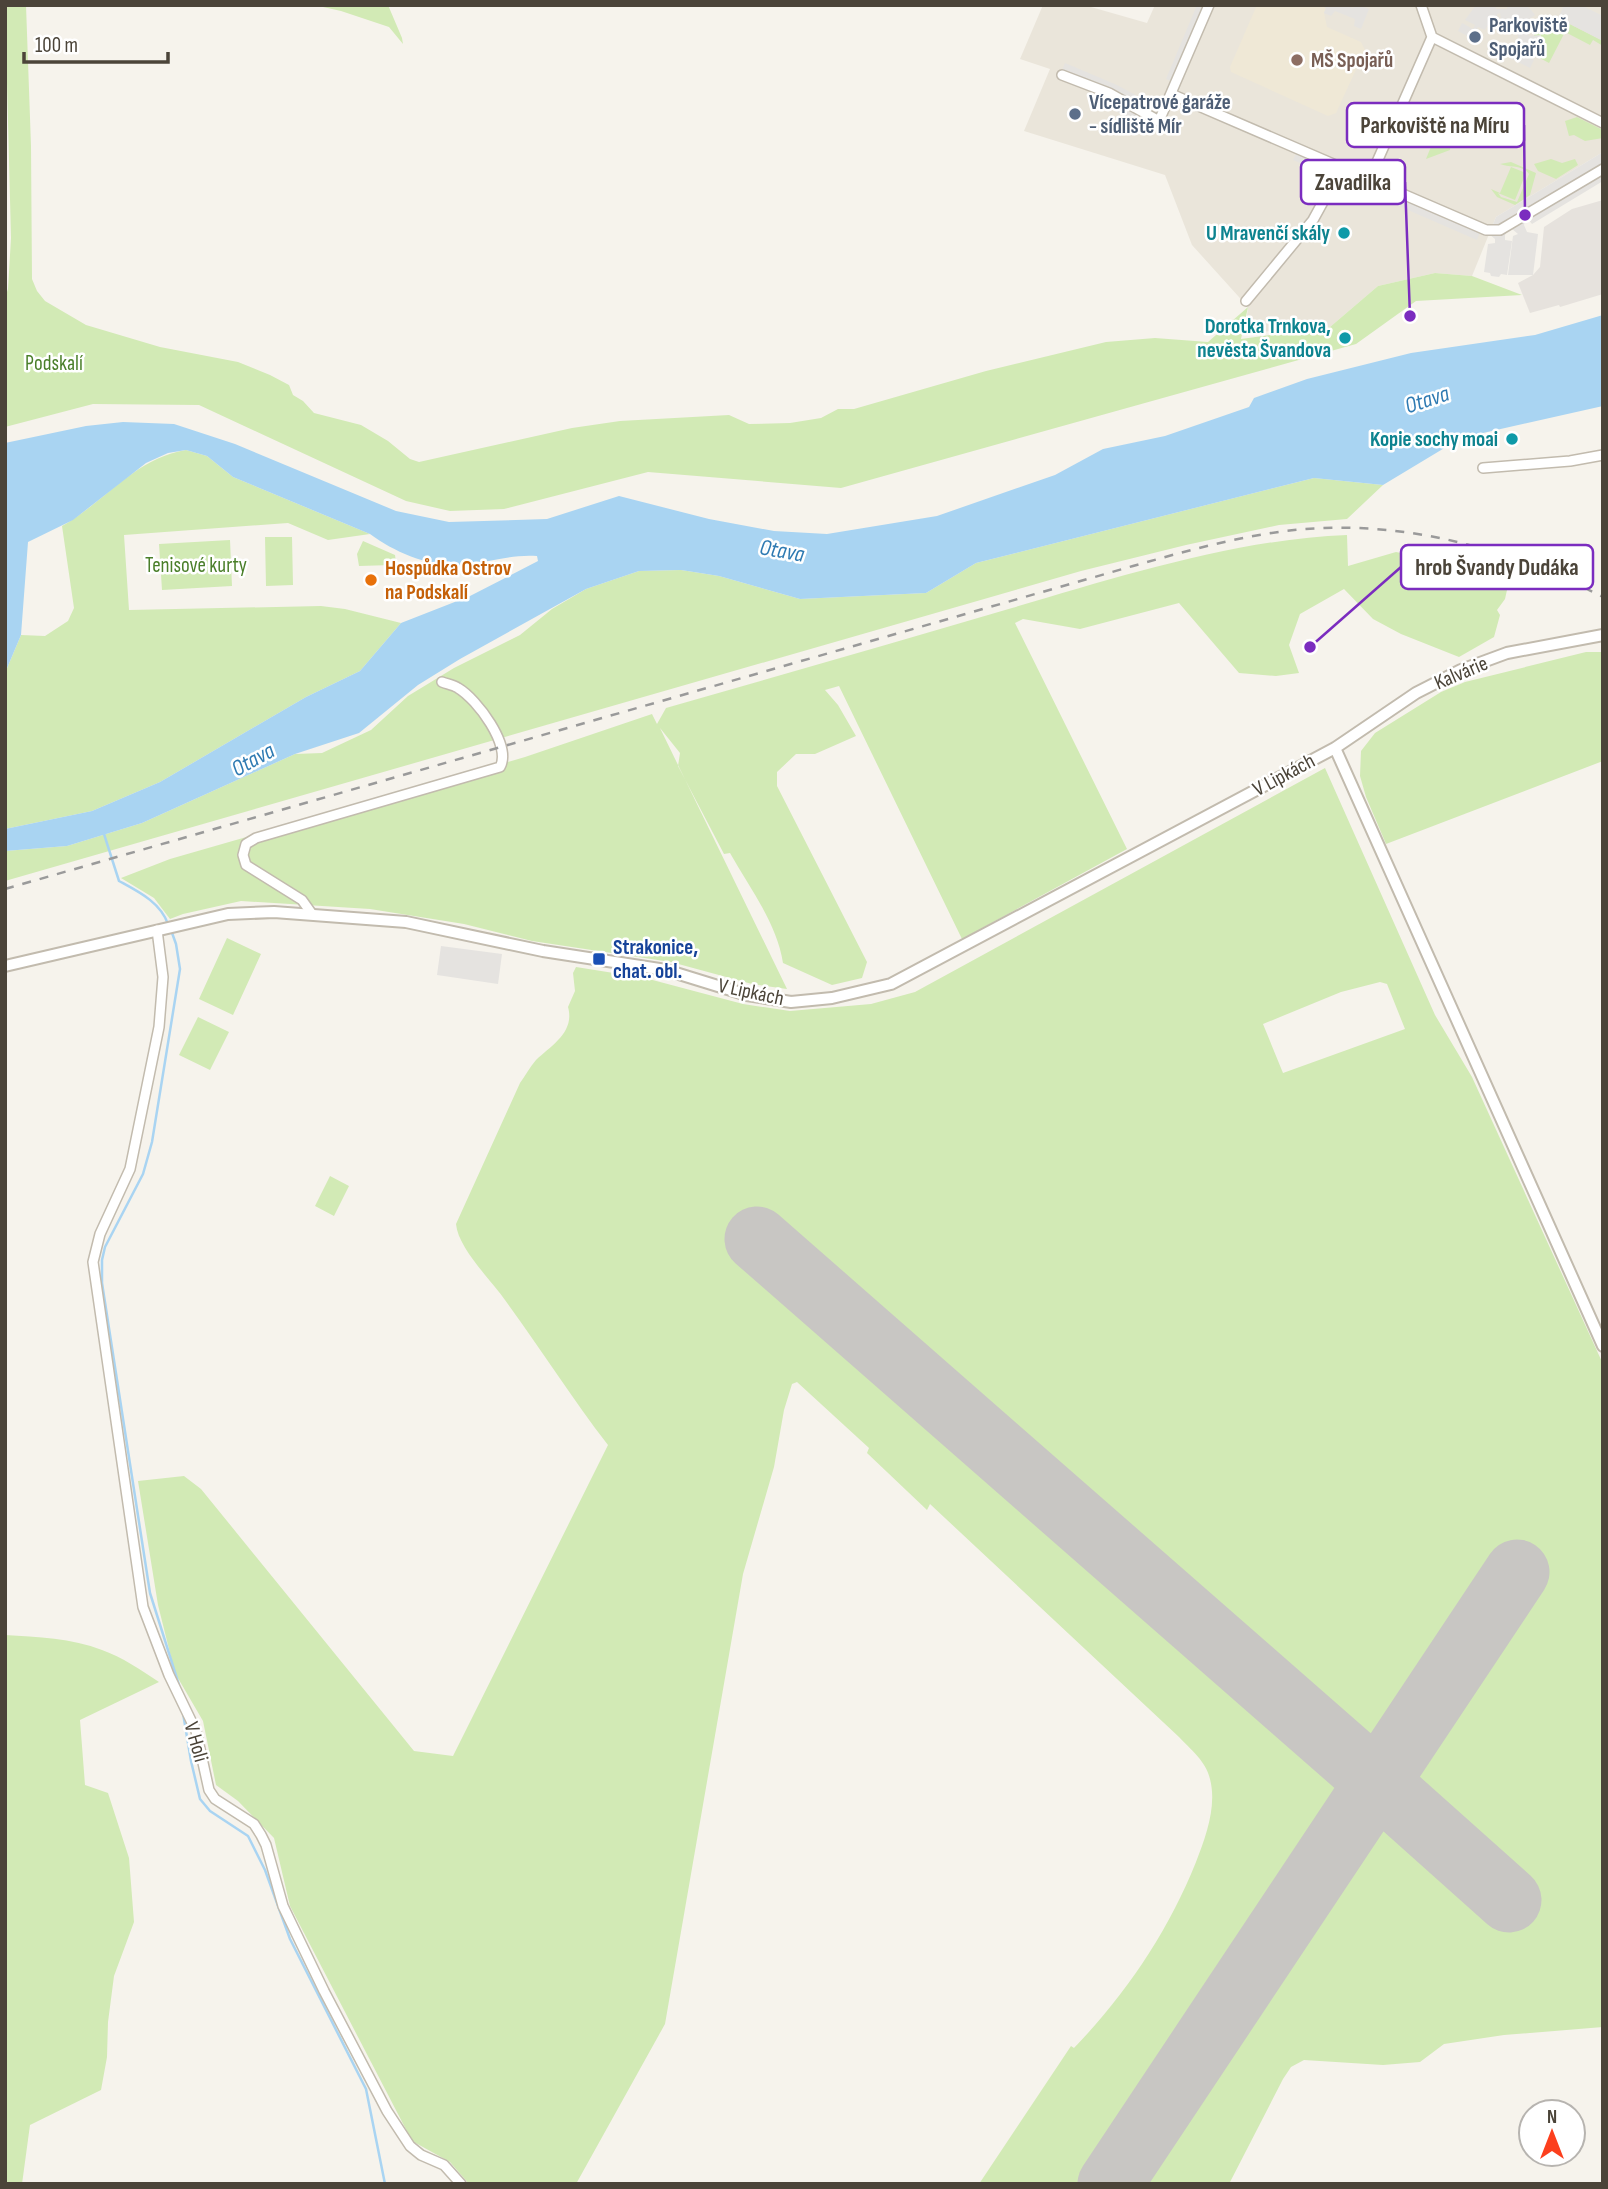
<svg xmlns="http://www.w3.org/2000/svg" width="1608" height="2189" viewBox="0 0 1608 2189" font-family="'Sofia Sans Condensed',sans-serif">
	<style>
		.residential { fill: #eae5da }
		.industrial { fill: #e6e2dd }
		.education { fill: #efe8d6 }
		.green { fill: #d2eab5; fill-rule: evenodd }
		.parking { fill: #e5e3e0 }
		.water { fill: #a9d4f2 }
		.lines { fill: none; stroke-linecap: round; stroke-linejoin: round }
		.stream { stroke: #a9d4f2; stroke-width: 2.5 }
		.runway { stroke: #c8c6c3; stroke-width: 65 }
		.minor-casing { stroke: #c2bbae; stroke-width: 12 }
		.tertiary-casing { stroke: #c2bbae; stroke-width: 14 }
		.minor { stroke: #fff; stroke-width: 9 }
		.tertiary { stroke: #fff; stroke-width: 10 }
		.rail { stroke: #9a9a9a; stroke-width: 2.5; stroke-dasharray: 9 9; stroke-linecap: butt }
		.service-dot { fill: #5c6f8a; stroke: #fff; stroke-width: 2.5 }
		.education-dot { fill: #8d6e63; stroke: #fff; stroke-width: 2.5 }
		.culture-dot { fill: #0f9aa8; stroke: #fff; stroke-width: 2.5 }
		.food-dot { fill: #e8710a; stroke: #fff; stroke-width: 2.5 }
		.transit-dot { fill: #1a4fb4; stroke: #fff; stroke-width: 2.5 }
		.labels { text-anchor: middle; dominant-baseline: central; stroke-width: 5; stroke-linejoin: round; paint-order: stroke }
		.service-label { font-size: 21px; font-weight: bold; fill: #4e5e75; stroke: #fff; text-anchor: start }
		.education-label { font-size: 21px; font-weight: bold; fill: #785e54; stroke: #fff; text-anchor: start }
		.culture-label { font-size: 21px; font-weight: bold; fill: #0d838f; stroke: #fff; text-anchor: end }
		.park-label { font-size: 21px; fill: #4a7f2a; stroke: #fff }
		.food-label { font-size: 21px; font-weight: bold; fill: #c56008; stroke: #fff; text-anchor: start }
		.street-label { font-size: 21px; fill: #4b4439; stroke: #fff }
		.transit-label { font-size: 21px; font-weight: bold; fill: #164399; stroke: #fff; text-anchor: start }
		.water-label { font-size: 23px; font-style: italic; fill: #2e7ab2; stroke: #fff }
		.leader { fill: none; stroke: #7b2cbf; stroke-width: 2.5 }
		.callout-dot { fill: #7b2cbf; stroke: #fff; stroke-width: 2.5 }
		.callout { fill: #fff; stroke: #7b2cbf; stroke-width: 2.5 }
		.callout-label { font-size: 23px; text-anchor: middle; font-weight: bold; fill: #4b4439 }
	</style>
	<rect width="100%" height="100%" fill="#f6f3ec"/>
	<path class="residential" d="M 1043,5 L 1084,5 L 1147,23 L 1155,5 L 1603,5 L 1603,152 L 1496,217 L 1472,276 L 1435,273 L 1378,286 L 1330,327 L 1245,333 L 1248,307 L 1192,245 L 1165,175 L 1024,131 L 1050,69 L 1020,59 Z"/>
	<path class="industrial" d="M 1603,200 L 1603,294 L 1560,307 L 1559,305 L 1530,313 L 1518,283 L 1533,275 L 1540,267 L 1544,227 L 1572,209 Z"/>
	<path class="education" d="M 1257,5 L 1322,5 L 1326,8 L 1324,13 L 1327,27 L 1361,42 L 1365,50 L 1336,113 L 1328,116 L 1231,72 L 1230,67 Z"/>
	<path class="green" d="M 5,5 L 26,5 L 31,146 L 32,279 L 37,291 L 45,301 L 86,325 L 160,347 L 238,362 L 270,375 L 289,385 L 293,395 L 303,401 L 314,413 L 361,425 L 388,441 L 410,459 L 419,462 L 572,428 L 620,421 L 729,415 L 749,424 L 790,423 L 821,418 L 838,409 L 854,409 L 986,371 L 1106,342 L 1155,338 L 1208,342 L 1248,307 L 1241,339 L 1330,327 L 1378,286 L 1435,273 L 1472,276 L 1522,295 L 1416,301 L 1356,344 L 841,488 L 648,472 L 504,509 L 450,511 L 406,501 L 199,405 L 93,404 L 5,427 L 5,298 L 8,289 L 11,238 Z
		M 314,5 L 388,5 L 402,38 L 403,44 L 389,27 L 341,11 Z
		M 1558,18 L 1603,41 L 1603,46 L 1593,40 L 1590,45 L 1565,32 L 1549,63 L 1536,56 L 1541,36 L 1534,36 L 1535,32 Z
		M 1461,102 L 1493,116 L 1486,132 L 1477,129 L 1476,126 L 1470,127 L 1466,130 L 1457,109 Z
		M 1443,117 L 1460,124 L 1463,131 L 1451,137 L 1450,150 L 1426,159 Z
		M 1577,117 L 1603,130 L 1603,138 L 1585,141 L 1574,135 L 1569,136 L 1565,121 Z
		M 1551,159 L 1562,163 L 1575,159 L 1578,165 L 1556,179 L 1538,171 L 1534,164 Z
		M 1511,162 L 1536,173 L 1530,195 L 1515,205 L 1497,197 L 1491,189 L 1500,193 L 1511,167 L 1526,173 L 1515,200 L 1498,193 L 1501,197 L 1517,202 L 1529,174 C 1521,164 1510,168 1500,164 Z
		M 186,450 L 207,456 L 233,477 L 370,534 L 328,540 L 288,523 L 124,535 L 129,610 L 321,606 L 345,609 L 401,623 L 360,671 L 306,697 L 160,782 L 92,811 L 5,829 L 5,673 L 21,635 L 45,636 L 68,621 L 74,608 L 62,526 C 105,502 135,458 186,450 Z
		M 1314,478 L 1383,485 L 1347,519 L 1279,525 L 1186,545 L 1081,571 L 5,881 L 5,851 L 67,846 L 142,823 L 295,754 L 322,753 L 371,730 L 408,696 L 454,668 L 520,635 L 552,609 L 586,589 L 639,571 L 681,570 L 719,576 L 800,599 L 926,593 L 976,563 Z
		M 1347,535 L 1348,566 L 1396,552 L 1466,566 L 1509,581 L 1505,599 L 1497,610 L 1500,615 L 1494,637 L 1459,657 L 1401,634 L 1373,619 L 1344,589 L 1300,614 L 1289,645 L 1299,673 L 1276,676 L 1239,673 L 1179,603 L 1080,629 L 1023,619 L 1015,623 L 1127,849 L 962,939 L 839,686 L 825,690 L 838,705 L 856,736 L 815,754 L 796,754 L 777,772 L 777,786 L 867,962 L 862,978 L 832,985 L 783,963 C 777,923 749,887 730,853 L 724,854 L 678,766 L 680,753 L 660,728 L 787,989 L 752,984 L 671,962 L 532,941 L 464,924 L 370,909 L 241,901 L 183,914 L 170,919 L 154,898 L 121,878 L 170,859 L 525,757 L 652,714 L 657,724 L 666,708 C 781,675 897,642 1012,608 C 1118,577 1237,539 1347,535 Z
		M 265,537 L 292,537 L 293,585 L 266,586 Z
		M 230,540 L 232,586 L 162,590 L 159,544 Z
		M 363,541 L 395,555 L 396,562 L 392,565 L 359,566 L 357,554 Z
		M 1586,652 L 1603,652 L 1603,761 L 1386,844 L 1366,797 L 1360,776 L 1361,751 L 1375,733 L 1441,692 L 1465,682 Z
		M 1325,768 L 1435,1015 L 1472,1077 L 1603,1364 L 1603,2027 L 1504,2035 L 1444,2044 L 1420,2062 L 1383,2065 L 1304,2060 L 1291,2067 L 1283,2079 L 1229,2184 L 979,2184 L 1071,2046 L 1074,2048 C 1126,1994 1168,1932 1196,1862 C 1206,1836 1217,1806 1210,1779 C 1206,1761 1190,1749 1179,1737 L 930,1504 L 927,1510 L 867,1453 L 869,1448 L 797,1382 L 792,1384 L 784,1410 L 774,1467 L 743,1574 L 665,2024 L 576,2184 L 469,2184 L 450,2162 L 412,2141 L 290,1906 L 274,1838 L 238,1801 L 216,1785 L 203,1721 L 175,1673 L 158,1605 L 138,1481 L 184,1476 L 201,1489 L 414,1751 L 453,1756 L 608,1445 C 572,1398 540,1348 505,1300 C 491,1280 458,1248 456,1224 L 520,1083 C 525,1076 530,1067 536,1060 C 552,1045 575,1032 568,1007 L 575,991 L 573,973 L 576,967 L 645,978 L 743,1004 L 790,1011 L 871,1004 L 915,992 ZM 1380,982 L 1387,984 L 1405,1029 L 1283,1073 L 1263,1024 L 1341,992 Z
		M 227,938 L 261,954 L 233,1015 L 199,999 Z
		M 198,1017 L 229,1032 L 210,1070 L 179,1055 Z
		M 330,1176 L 349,1186 L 334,1216 L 315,1206 Z
		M 5,1635 C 37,1637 72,1638 102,1650 C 122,1657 141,1670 159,1682 L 80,1720 L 85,1785 L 108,1793 L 129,1858 L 134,1922 L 114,1976 L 108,2022 L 107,2057 L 101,2090 L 30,2125 L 22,2184 L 5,2184 Z"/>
	<path class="parking" d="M 1197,5 L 1206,5 L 1173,82 L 1166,79 Z
		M 1322,5 L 1351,5 L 1352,9 L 1355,5 L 1359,5 L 1369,9 L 1361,29 L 1354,26 L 1355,19 L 1335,11 L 1331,16 L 1324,13 L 1326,8 Z
		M 1476,5 L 1495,5 L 1496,9 L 1507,9 L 1508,5 L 1526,5 L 1532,11 L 1535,15 L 1525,22 L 1529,36 L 1541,35 L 1541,39 L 1536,56 L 1530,53 L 1528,56 L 1534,60 L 1530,68 L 1510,58 L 1514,50 L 1520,53 L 1522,50 L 1516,46 L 1518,38 L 1517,29 L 1522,26 L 1520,24 L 1515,27 L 1508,20 L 1501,19 L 1500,13 L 1497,14 L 1497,19 L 1488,25 L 1485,30 L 1478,27 L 1476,31 L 1483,34 L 1479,42 L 1458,31 L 1462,23 L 1473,29 L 1475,25 L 1465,20 Z
		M 1559,5 L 1581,5 L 1603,16 L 1603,41 L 1558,18 L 1563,8 Z
		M 1065,63 L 1117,85 L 1152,104 L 1142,127 L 1111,108 L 1117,99 L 1060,75 Z
		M 1603,152 L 1603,181 L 1532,224 L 1528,219 L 1525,221 L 1524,225 L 1527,232 L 1538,234 L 1533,275 L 1508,275 L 1513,236 L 1518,234 L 1512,229 L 1508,230 L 1505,235 L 1505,240 L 1512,241 L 1507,275 L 1501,274 L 1499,277 L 1491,276 L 1490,273 L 1484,272 L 1488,244 L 1495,243 L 1495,239 L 1489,234 L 1496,217 Z
		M 1296,154 L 1480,232 L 1477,240 L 1293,160 Z
		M 441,946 L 502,954 L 498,984 L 437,975 Z"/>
	<path class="water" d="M 1603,315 L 1603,406 L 1461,438 L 1383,485 L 1314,478 L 976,563 L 926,593 L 800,599 L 719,576 L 681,570 L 639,571 L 586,589 L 460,659 L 418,685 L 359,733 L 295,754 L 142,823 L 67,846 L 5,851 L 5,829 L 92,811 L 160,782 L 306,697 L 360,671 L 401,623 L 470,596 L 538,561 L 537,556 C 511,554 487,563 462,565 C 429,567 396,553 370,534 L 233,477 L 207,456 L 186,450 L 168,453 L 146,463 L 73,520 L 28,542 L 21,635 L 5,673 L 5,443 L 86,426 L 123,422 L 174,424 L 235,444 L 396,511 L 449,522 L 547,519 L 619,496 L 709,519 L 774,531 L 827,534 L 937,516 L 1055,475 L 1103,449 L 1165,436 L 1249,407 L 1254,398 L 1307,379 L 1411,353 L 1535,335 Z"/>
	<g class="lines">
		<path class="stream" d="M 104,834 L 119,881 C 139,892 160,902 168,924
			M 171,930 L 176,944 L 180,969 L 152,1142 L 143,1174 L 105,1247 L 102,1260 L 102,1283 L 150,1593 L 179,1685
			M 183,1713 L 191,1761 L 200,1799 L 210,1811 L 248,1836 L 265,1870 L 290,1939 L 366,2089 L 385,2184"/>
		<path class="runway" d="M 757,1239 L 1377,1782 L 1509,1900
			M 1110,2184 L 1517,1572"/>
		<defs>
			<path id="minor" d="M 1421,5 L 1432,37 L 1603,123
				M 1062,75 L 1109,93 L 1159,121 L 1209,5
				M 1171,94 L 1486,230 L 1500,230 L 1603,169
				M 1369,180 L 1432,37
				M 1246,301 L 1313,220 L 1324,200 L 1321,171 L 1337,168
				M 1483,468 L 1570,461 L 1603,455
				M 312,914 L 302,900 L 246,865 L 243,855 L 246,844 L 256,838 L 500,767 C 512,746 477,699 458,688 C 454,685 447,684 442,682
				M 157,930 L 163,977 L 159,1027 L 130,1169 L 100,1234 L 93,1262 L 143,1607 L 169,1675 L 196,1731 L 209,1790 L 215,1799 L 254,1824 L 261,1835 L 266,1845 L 283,1906 L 324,1991 L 387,2111 L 410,2146 L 421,2155 L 444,2165 L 461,2184"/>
			<path id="tertiary" d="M 1335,748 L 1603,1346
				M 5,966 L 228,914 L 274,912 L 406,922 L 543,951 L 666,970 L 747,995 L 791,1002 L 832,998 L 891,984 L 1335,748 L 1416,693 L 1461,670 L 1507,653 L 1603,635"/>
		</defs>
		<use href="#minor" class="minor-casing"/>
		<use href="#tertiary" class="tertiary-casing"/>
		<use href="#minor" class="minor"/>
		<use href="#tertiary" class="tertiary"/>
		<path class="rail" d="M 5,889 L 1133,566 C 1186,551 1239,536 1294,530 C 1402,519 1508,548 1603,597"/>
	</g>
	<g class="service-dot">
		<circle cx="1475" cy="37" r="7"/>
		<circle cx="1075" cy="114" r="7"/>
	</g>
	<circle class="education-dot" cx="1297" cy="60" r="7"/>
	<g class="culture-dot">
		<circle cx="1344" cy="233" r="7"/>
		<circle cx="1345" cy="338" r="7"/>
		<circle cx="1512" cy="439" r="7"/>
	</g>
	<circle class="food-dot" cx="371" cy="580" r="7"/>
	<rect class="transit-dot" x="592" y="952" width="14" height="14" rx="3.5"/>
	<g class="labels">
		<g class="service-label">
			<text x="1489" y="25">Parkoviště<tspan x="1489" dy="24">Spojařů</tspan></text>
			<text x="1089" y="102">Vícepatrové garáže<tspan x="1089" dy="24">- sídliště Mír</tspan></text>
		</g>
		<g class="education-label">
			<text x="1311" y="60">MŠ Spojařů</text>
		</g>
		<g class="culture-label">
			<text x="1330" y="233">U Mravenčí skály</text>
			<text x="1331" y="326">Dorotka Trnkova,<tspan x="1331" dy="24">nevěsta Švandova</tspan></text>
			<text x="1498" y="439">Kopie sochy moai</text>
		</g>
		<g class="park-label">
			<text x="54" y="363">Podskalí</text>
			<text x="196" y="565">Tenisové kurty</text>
		</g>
		<g class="food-label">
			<text x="385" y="568">Hospůdka Ostrov<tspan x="385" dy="24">na Podskalí</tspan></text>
		</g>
		<g class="street-label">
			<text transform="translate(1461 673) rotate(-23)">Kalvárie</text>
			<text transform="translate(1284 775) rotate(-28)">V Lipkách</text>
			<text transform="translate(751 992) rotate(12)">V Lipkách</text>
			<text transform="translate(196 1742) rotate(74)">V Holi</text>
		</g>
		<g class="transit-label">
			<text x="613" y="947">Strakonice,<tspan x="613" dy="24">chat. obl.</tspan></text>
		</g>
		<g class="water-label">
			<text transform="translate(1427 400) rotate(-18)">Otava</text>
			<text transform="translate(782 551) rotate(10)">Otava</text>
			<text transform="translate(253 760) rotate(-29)">Otava</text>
		</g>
	</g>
	<path class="leader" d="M1525 215L1524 125M1410 316L1405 182M1310 647L1401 567"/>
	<g class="callout-dot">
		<circle cx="1525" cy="215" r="7"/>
		<circle cx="1410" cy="316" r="7"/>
		<circle cx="1310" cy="647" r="7"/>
	</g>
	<g class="callout">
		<rect x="1347" y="103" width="177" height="44" rx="7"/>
		<rect x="1301" y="160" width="104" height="44" rx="7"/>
		<rect x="1401" y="545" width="192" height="44" rx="7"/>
	</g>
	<g class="callout-label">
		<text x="1435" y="133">Parkoviště na Míru</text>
		<text x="1353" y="190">Zavadilka</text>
		<text x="1497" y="575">hrob Švandy Dudáka</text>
	</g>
	<rect width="1608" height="2189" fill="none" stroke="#4b4439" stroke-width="14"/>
	<g transform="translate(1552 2133)"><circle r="33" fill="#ffffff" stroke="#b7b4b0" stroke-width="2"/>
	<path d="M0-5L12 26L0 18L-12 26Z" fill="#fc3f1d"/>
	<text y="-10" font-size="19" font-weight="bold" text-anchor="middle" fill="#4b4439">N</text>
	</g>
	<path d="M24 52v10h144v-10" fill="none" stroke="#4b4439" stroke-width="3.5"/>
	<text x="35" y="52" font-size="21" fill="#4b4439" stroke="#ffffff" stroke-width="5" paint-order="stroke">100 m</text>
</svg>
